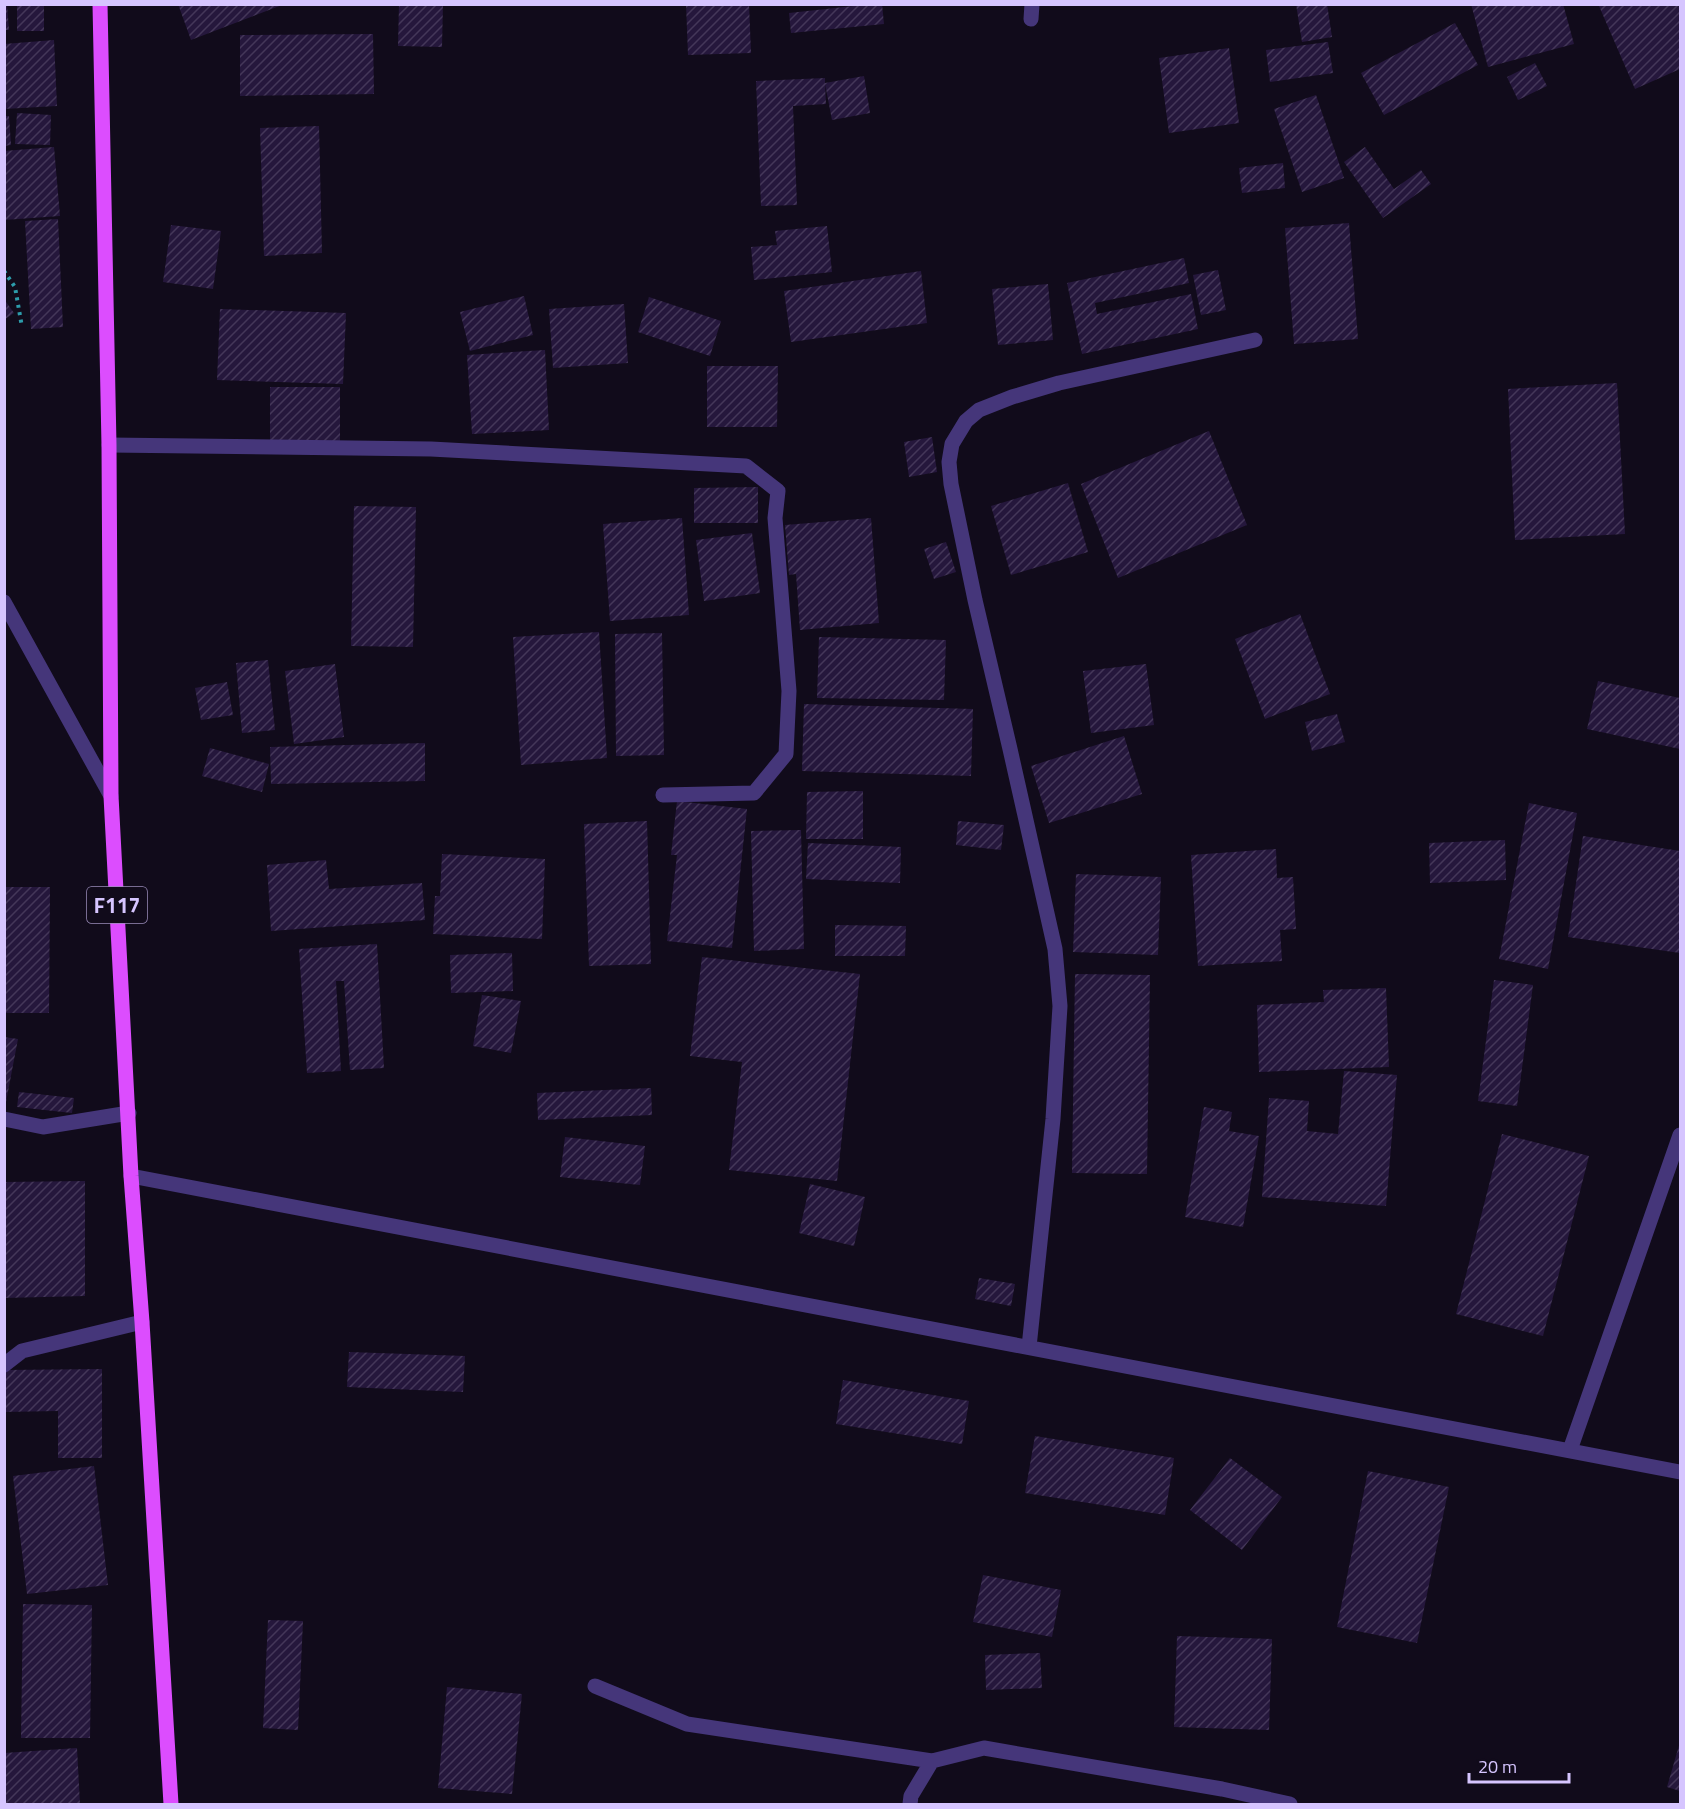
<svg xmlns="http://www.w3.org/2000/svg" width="1685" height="1809" viewBox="0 0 1685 1809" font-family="'Titillium Web',sans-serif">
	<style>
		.building { fill: url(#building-hatch) }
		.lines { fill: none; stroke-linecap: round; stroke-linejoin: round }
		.path { stroke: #2d9cab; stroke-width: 4; stroke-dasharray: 3 4.5; stroke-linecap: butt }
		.minor { stroke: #45367a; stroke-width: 15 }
		.major { stroke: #dc4dfe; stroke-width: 15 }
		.labels { text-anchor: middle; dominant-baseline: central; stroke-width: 5; stroke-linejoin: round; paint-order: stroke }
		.shield { fill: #110b1b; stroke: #9b8dbb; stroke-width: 1.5 }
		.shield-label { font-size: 21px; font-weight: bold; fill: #d6c5ff }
	</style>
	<defs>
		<pattern id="building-hatch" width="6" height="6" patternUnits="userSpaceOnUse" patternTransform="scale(1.5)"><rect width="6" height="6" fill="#25173c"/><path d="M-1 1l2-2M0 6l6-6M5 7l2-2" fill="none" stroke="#443759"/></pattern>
	</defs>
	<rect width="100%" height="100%" fill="#110b1b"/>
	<path class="building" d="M 4,4 L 7,4 L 9,30 L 4,30 Z
		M 178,4 L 282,4 L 282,5 L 191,40 Z
		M 399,4 L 443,4 L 442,47 L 398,46 Z
		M 686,4 L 749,4 L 751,53 L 688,55 Z
		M 872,4 L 882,4 L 884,24 L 791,33 L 789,13 Z
		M 1296,4 L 1327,4 L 1332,37 L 1302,42 Z
		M 1471,4 L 1563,4 L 1574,44 L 1488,67 Z
		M 1603,4 L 1680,4 L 1680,69 L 1635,89 L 1599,6 Z
		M 17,6 L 44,6 L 44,31 L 17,31 Z
		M 1455,23 L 1478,65 L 1384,115 L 1361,73 Z
		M 373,34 L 374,94 L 240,96 L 240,35 Z
		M 54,40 L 57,106 L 4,109 L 4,44 Z
		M 1328,42 L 1333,73 L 1270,82 L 1266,50 Z
		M 1229,48 L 1239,123 L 1169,133 L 1159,58 Z
		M 1535,63 L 1547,86 L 1518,100 L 1507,77 Z
		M 864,76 L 870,113 L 832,120 L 825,84 L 826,104 L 793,106 L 797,205 L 761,206 L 756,81 L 825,78 L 825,83 Z
		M 1316,95 L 1344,178 L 1302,192 L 1274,109 Z
		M 17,113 L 51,115 L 50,145 L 15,144 Z
		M 4,116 L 9,116 L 11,145 L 4,146 Z
		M 319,126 L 322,253 L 264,256 L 260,128 Z
		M 54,147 L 60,216 L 4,220 L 4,151 Z
		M 1365,147 L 1394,189 L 1421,170 L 1431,184 L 1383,218 L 1344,162 Z
		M 1283,163 L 1285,188 L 1242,193 L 1239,168 Z
		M 58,219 L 63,327 L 31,329 L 25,221 Z
		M 1349,223 L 1358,339 L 1294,344 L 1285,228 Z
		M 171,225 L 221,231 L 213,289 L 163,282 Z
		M 827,226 L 832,272 L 754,280 L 751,247 L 777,245 L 775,231 Z
		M 1184,258 L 1189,283 L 1095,303 L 1097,314 L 1191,294 L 1198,329 L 1082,354 L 1067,283 Z
		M 1218,270 L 1226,310 L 1201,315 L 1193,275 Z
		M 921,271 L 927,323 L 791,342 L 784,291 Z
		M 1048,284 L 1053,340 L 998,345 L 992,289 Z
		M 524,296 L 533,335 L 470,351 L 460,312 Z
		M 649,297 L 721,321 L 710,356 L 638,332 Z
		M 4,299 L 14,313 L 4,320 Z
		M 624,304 L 628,363 L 553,368 L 549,309 Z
		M 220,309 L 346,313 L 343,384 L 217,380 Z
		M 545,350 L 549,430 L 472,434 L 467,355 Z
		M 707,366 L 778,366 L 777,427 L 707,427 Z
		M 1617,383 L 1625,534 L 1515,540 L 1508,389 Z
		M 270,387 L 340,387 L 340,441 L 270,442 Z
		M 1209,431 L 1247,525 L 1118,578 L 1081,484 Z
		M 932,437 L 937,472 L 909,477 L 904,442 Z
		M 1068,483 L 1088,552 L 1011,575 L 991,506 Z
		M 758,487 L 758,523 L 694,523 L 694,488 Z
		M 354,506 L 416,507 L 413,647 L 351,646 Z
		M 682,518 L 689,615 L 610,621 L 603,524 Z
		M 871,518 L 879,623 L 800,630 L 796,574 L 789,575 L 785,525 Z
		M 752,533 L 760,593 L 704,601 L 696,540 Z
		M 946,542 L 956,572 L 934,579 L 924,549 Z
		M 1300,614 L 1330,694 L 1265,719 L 1235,639 Z
		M 599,632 L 607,758 L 521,765 L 513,637 Z
		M 662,633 L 664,755 L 616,756 L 615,634 Z
		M 819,637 L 946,640 L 944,700 L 817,698 Z
		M 268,660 L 275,730 L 242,733 L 236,663 Z
		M 335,664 L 344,737 L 294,744 L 285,671 Z
		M 1146,664 L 1154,725 L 1091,733 L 1083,671 Z
		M 1598,681 L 1680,698 L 1680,749 L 1587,729 Z
		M 227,682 L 233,715 L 201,720 L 195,688 Z
		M 804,704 L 973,709 L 971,776 L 802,771 Z
		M 1337,714 L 1345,742 L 1312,751 L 1305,722 Z
		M 1124,736 L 1142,794 L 1049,823 L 1031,766 Z
		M 425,743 L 425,781 L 271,784 L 270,747 Z
		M 210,748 L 269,764 L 262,792 L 202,776 Z
		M 863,791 L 863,839 L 806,839 L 807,792 Z
		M 677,801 L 747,809 L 732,948 L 667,941 L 677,855 L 671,855 Z
		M 1529,803 L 1577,813 L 1548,969 L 1499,959 Z
		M 647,821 L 651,964 L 589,966 L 584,824 Z
		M 958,821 L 1004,825 L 1001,850 L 956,845 Z
		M 801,830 L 804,949 L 754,951 L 751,831 Z
		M 1583,836 L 1680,851 L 1680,953 L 1568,937 Z
		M 1505,840 L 1506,880 L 1430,883 L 1429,843 Z
		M 808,843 L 901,847 L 900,883 L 806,879 Z
		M 1276,849 L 1277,878 L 1293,877 L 1296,929 L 1280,930 L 1282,961 L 1198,966 L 1191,855 Z
		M 442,854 L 545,859 L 542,939 L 433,934 L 435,896 L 440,896 Z
		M 326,860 L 329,889 L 422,883 L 425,920 L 271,931 L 267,865 Z
		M 1076,874 L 1161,877 L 1158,955 L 1073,952 Z
		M 4,887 L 50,887 L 49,1013 L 4,1013 Z
		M 835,925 L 906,926 L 905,956 L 835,956 Z
		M 377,944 L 384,1068 L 350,1070 L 344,981 L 336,981 L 341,1071 L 307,1073 L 299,949 Z
		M 512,953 L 513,991 L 451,993 L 450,955 Z
		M 702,957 L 860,974 L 837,1181 L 729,1170 L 742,1062 L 690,1056 Z
		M 1075,974 L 1150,975 L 1147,1174 L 1072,1173 Z
		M 1494,980 L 1533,985 L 1517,1106 L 1478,1101 Z
		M 1386,988 L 1389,1067 L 1259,1072 L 1257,1005 L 1324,1002 L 1323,990 Z
		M 482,995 L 521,1001 L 511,1053 L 473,1046 Z
		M 4,1037 L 18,1039 L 6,1102 L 4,1102 Z
		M 1344,1071 L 1397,1075 L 1386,1206 L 1262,1197 L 1269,1098 L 1309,1101 L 1307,1131 L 1338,1134 Z
		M 651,1088 L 652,1115 L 538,1120 L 537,1093 Z
		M 19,1092 L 74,1098 L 72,1113 L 17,1107 Z
		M 1204,1107 L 1232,1112 L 1229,1131 L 1259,1136 L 1243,1227 L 1185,1217 Z
		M 1502,1134 L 1589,1156 L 1543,1336 L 1456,1314 Z
		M 565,1137 L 645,1146 L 640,1185 L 560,1177 Z
		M 85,1181 L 85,1296 L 4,1298 L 4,1182 Z
		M 810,1184 L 865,1197 L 854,1246 L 799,1233 Z
		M 979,1278 L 1015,1284 L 1011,1306 L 975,1299 Z
		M 349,1352 L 465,1356 L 463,1392 L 347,1387 Z
		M 102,1369 L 102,1458 L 58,1458 L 58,1411 L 4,1412 L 4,1370 Z
		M 843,1380 L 969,1401 L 962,1444 L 836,1424 Z
		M 1035,1436 L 1174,1458 L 1165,1515 L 1025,1493 Z
		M 1230,1458 L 1282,1497 L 1242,1550 L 1190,1510 Z
		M 94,1466 L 108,1585 L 27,1594 L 13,1476 Z
		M 1368,1471 L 1449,1487 L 1417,1643 L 1337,1627 Z
		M 983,1575 L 1061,1590 L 1052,1637 L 973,1622 Z
		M 23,1604 L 92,1605 L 90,1738 L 21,1738 Z
		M 268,1620 L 303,1621 L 298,1730 L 263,1728 Z
		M 1177,1636 L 1272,1639 L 1269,1730 L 1174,1727 Z
		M 1040,1653 L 1042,1688 L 986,1690 L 985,1655 Z
		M 447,1687 L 522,1694 L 512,1794 L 438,1788 Z
		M 1680,1742 L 1680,1791 L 1667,1787 Z
		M 77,1748 L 80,1804 L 4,1804 L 4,1753 Z"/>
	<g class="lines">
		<path class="path" d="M 4,271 L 15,287 L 22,327"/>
		<path class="minor" d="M 1031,19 L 1032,4
			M 109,445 L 431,449 L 746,466 L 778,491 L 775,518 L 789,691 L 786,754 L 754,793 L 663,795
			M 4,602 L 111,796
			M 4,1119 L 43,1127 L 129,1113
			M 131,1176 L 1680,1472
			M 1029,1347 L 1053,1119 L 1060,1006 L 1055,949 L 1010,749 L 975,600 L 951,484 L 949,462 L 952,444 L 966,421 L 979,410 L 1012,397 L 1059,383 L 1255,340
			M 4,1365 L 22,1351 L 142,1322
			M 1570,1450 L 1680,1135
			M 595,1686 L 687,1724 L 932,1761
			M 910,1804 L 911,1796 L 932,1761 L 984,1748 L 1222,1789 L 1290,1804"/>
		<path class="major" d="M 100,4 L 109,445 L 111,796 L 131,1176 L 142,1322 L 171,1804"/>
	</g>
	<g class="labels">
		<rect class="shield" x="87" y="887" width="60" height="36" rx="4.5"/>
		<g class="shield-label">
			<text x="117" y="905">F117</text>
		</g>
	</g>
	<rect width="1685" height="1809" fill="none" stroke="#d6c5ff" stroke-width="12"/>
	<path d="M1469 1773v9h100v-9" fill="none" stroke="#d6c5ff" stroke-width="3"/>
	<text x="1478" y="1773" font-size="18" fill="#d6c5ff" stroke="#110b1b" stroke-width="4.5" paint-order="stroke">20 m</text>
</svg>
